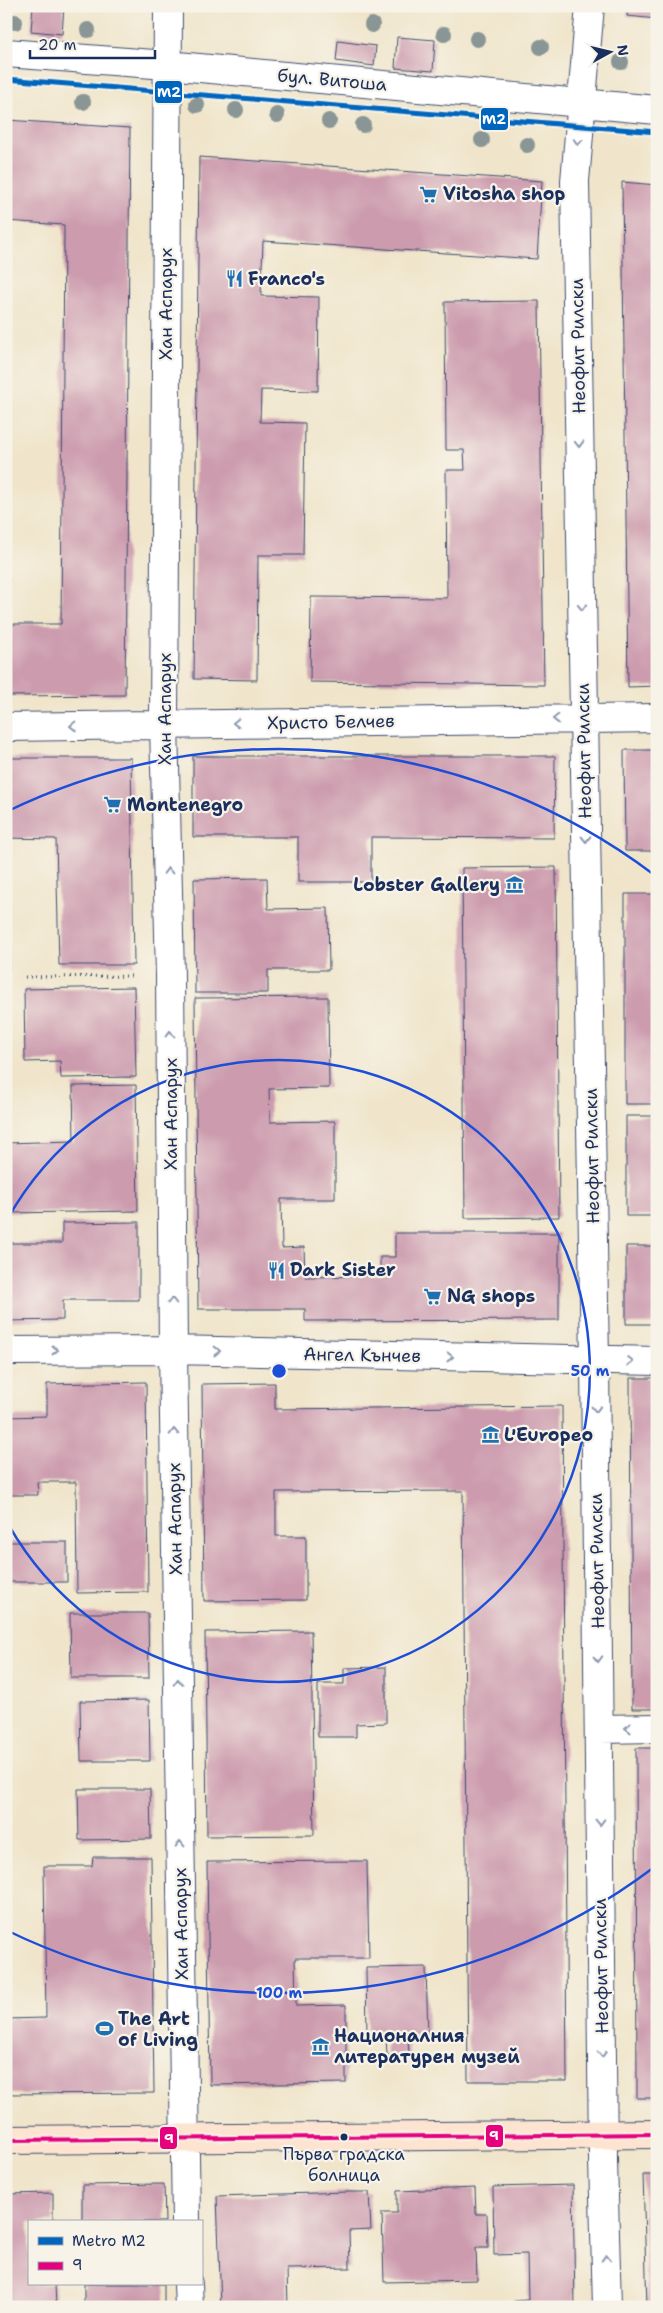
<svg xmlns="http://www.w3.org/2000/svg" width="663" height="2313" viewBox="0 0 663 2313" font-family="'Shantell Sans',sans-serif">
	<style>
		.building { fill: #cc9bae }
		.lines { fill: none; stroke-linecap: round; stroke-linejoin: round }
		.street-casing { stroke: #3b4a6e; stroke-width: 30 }
		.secondary-casing { stroke: #3b4a6e; stroke-width: 30 }
		.path { stroke: #3b4a6e; stroke-width: 3; stroke-dasharray: 1 4; stroke-linecap: butt }
		.street { stroke: #fff; stroke-width: 28 }
		.secondary { stroke: #fde4d1; stroke-width: 28 }
		.bus-1-casing { stroke: #f7f3e8; stroke-width: 8 }
		.bus-1 { stroke: #e5007d; stroke-width: 4 }
		.metro-1-casing { stroke: #f7f3e8; stroke-width: 9 }
		.metro-1 { stroke: #0065bd; stroke-width: 5 }
		.tree { fill: #8a9695 }
		.oneway { stroke: #8d97ae }
		.ring { fill: none; stroke: #1d4ed8; stroke-width: 2.5 }
		.bus-dot { fill: #1b2f5e; stroke: #f7f3e8; stroke-width: 2 }
		.labels { text-anchor: middle; dominant-baseline: central; stroke-width: 4.5; stroke-linejoin: round; paint-order: stroke }
		.bus-label { font-size: 17px; fill: #1b2f5e; stroke: #f7f3e8 }
		.street-label { font-size: 18px; fill: #1b2f5e; stroke: #f7f3e8 }
		.poi-label { font-size: 18px; font-weight: bold; fill: #1b2f5e; stroke: #f7f3e8; text-anchor: start }
		.centre { fill: #1d4ed8; stroke: #f7f3e8; stroke-width: 2.5 }
		.ring-label { font-size: 15px; text-anchor: middle; font-weight: bold; fill: #1d4ed8; stroke: #f7f3e8; stroke-width: 4.5; stroke-linejoin: round; paint-order: stroke }
		.line-badge { stroke: #f7f3e8; stroke-width: 2 }
		.badge-label { font-size: 14px; text-anchor: middle; font-weight: bold; fill: #fff }
	</style>
	<rect width="100%" height="100%" fill="#f7f3e8"/>
	<filter id="ink" filterUnits="userSpaceOnUse"><feTurbulence type="fractalNoise" baseFrequency=".02" numOctaves="2"/><feDisplacementMap in="SourceGraphic" scale="10" xChannelSelector="R" yChannelSelector="G"/><feConvolveMatrix kernelMatrix="1 2 1 2 8 2 1 2 1" color-interpolation-filters="sRGB"/></filter>
	<filter id="wash" filterUnits="userSpaceOnUse"><feTurbulence type="fractalNoise" baseFrequency=".0096" numOctaves="4" result="noise"/><feDisplacementMap in="SourceGraphic" scale="20" xChannelSelector="R" yChannelSelector="G"/><feGaussianBlur stdDeviation="1.12" result="paint"/><feColorMatrix in="noise" values="0 0 0 0 0 0 0 0 0 0 0 0 0 0 0 0 0 1.4 0 .05"/><feComposite in="paint" operator="in"/></filter>
	<g filter="url(#wash)">
		<rect width="100%" height="100%" fill="#f0e5cb"/>
		<g id="blocks">
			<path class="building" d="M 33,6 L 64,6 L 62,34 L 31,31 Z
				M 628,6 L 657,6 L 657,19 L 627,16 Z
				M 397,37 L 435,40 L 433,71 L 395,68 Z
				M 338,41 L 376,46 L 374,66 L 336,61 Z
				M 6,120 L 130,128 L 125,695 L 6,696 L 6,578 L 9,578 L 9,624 L 61,624 L 64,235 L 64,225 L 6,221 Z
				M 199,157 L 542,181 L 537,259 L 263,241 L 261,296 L 319,297 L 318,391 L 261,390 L 260,422 L 305,423 L 303,555 L 258,555 L 257,680 L 194,679 Z
				M 622,182 L 657,185 L 657,686 L 628,687 Z
				M 539,301 L 544,685 L 310,682 L 311,597 L 447,598 L 446,470 L 465,470 L 464,450 L 446,450 L 445,302 Z
				M 624,750 L 657,750 L 657,851 L 625,851 Z
				M 193,756 L 555,756 L 554,838 L 371,837 L 371,882 L 298,882 L 298,837 L 193,837 Z
				M 6,758 L 131,758 L 134,965 L 59,965 L 56,839 L 6,838 Z
				M 556,867 L 559,1217 L 465,1218 L 462,868 Z
				M 267,878 L 268,909 L 328,908 L 329,970 L 268,970 L 268,993 L 195,993 L 194,879 Z
				M 625,894 L 657,894 L 657,1104 L 625,1104 Z
				M 6,945 L 8,945 L 9,970 L 6,970 Z
				M 134,987 L 136,1077 L 61,1078 L 60,1061 L 25,1062 L 24,989 Z
				M 328,997 L 329,1088 L 269,1089 L 270,1122 L 335,1121 L 335,1199 L 281,1199 L 282,1248 L 304,1247 L 305,1277 L 380,1276 L 380,1257 L 395,1257 L 395,1233 L 559,1233 L 559,1320 L 305,1321 L 305,1309 L 198,1309 L 195,998 Z
				M 136,1085 L 138,1211 L 6,1213 L 6,1143 L 74,1141 L 73,1086 Z
				M 626,1116 L 657,1116 L 657,1216 L 626,1216 Z
				M 139,1222 L 139,1300 L 63,1300 L 63,1320 L 6,1321 L 6,1243 L 62,1243 L 62,1223 Z
				M 626,1246 L 657,1246 L 657,1324 L 626,1324 Z
				M 630,1378 L 657,1378 L 657,1709 L 632,1709 Z
				M 146,1382 L 148,1592 L 77,1593 L 76,1482 L 37,1482 L 38,1495 L 6,1495 L 6,1417 L 47,1416 L 47,1384 Z
				M 275,1383 L 275,1409 L 562,1406 L 567,2081 L 468,2081 L 463,1491 L 276,1492 L 276,1536 L 306,1536 L 306,1600 L 204,1601 L 202,1384 Z
				M 6,1542 L 67,1542 L 67,1582 L 6,1582 Z
				M 70,1613 L 148,1613 L 149,1678 L 71,1678 Z
				M 311,1631 L 314,1835 L 207,1836 L 205,1632 Z
				M 386,1667 L 386,1723 L 356,1724 L 356,1737 L 318,1737 L 318,1684 L 344,1684 L 344,1668 Z
				M 149,1700 L 150,1761 L 81,1761 L 80,1701 Z
				M 636,1748 L 657,1748 L 657,2098 L 637,2098 Z
				M 78,1789 L 150,1789 L 151,1839 L 79,1840 Z
				M 93,1857 L 151,1857 L 154,2093 L 6,2094 L 6,2019 L 46,2018 L 44,1866 L 92,1866 Z
				M 367,1861 L 369,1958 L 295,1958 L 296,2006 L 346,2005 L 346,2083 L 210,2085 L 207,1862 Z
				M 426,1967 L 428,2035 L 408,2036 L 409,2055 L 387,2055 L 386,2036 L 367,2036 L 366,1968 Z
				M 643,2175 L 657,2175 L 657,2307 L 647,2307 Z
				M 164,2184 L 165,2222 L 82,2222 L 82,2185 Z
				M 573,2185 L 575,2307 L 515,2307 L 514,2301 L 528,2300 L 527,2254 L 494,2255 L 493,2187 Z
				M 475,2188 L 476,2214 L 487,2214 L 488,2248 L 476,2248 L 477,2280 L 384,2282 L 382,2213 L 397,2213 L 397,2191 Z
				M 348,2192 L 369,2192 L 371,2230 L 349,2231 L 350,2268 L 287,2269 L 288,2307 L 221,2307 L 217,2196 Z
				M 53,2193 L 53,2222 L 29,2222 L 29,2284 L 55,2284 L 56,2307 L 6,2307 L 6,2194 Z
				M 84,2284 L 164,2284 L 164,2307 L 84,2307 Z"/>
		</g>
	</g>
	<g filter="url(#ink)">
		<use href="#blocks" fill-opacity="0" stroke="#3b4a6e" stroke-width="1"/>
		<g class="lines">
			<defs>
				<path id="street" d="M 168,6 L 164,724 L 170,976 L 173,1350 L 186,2222
					M 590,6 L 575,181 L 595,1361 L 603,2160 L 607,2307
					M 6,53 L 167,65 L 657,110
					M 6,727 L 657,718
					M 6,1351 L 173,1350 L 657,1361
					M 599,1729 L 657,1728
					M 188,2284 L 189,2307"/>
				<path id="secondary" d="M 6,2140 L 657,2134"/>
			</defs>
			<use href="#street" class="street-casing"/>
			<use href="#secondary" class="secondary-casing"/>
			<path class="path" d="M 25,977 L 135,976"/>
			<use href="#street" class="street"/>
			<use href="#secondary" class="secondary"/>
			<defs>
				<path id="bus-1" d="M 6,2140 L 657,2134"/>
			</defs>
			<use href="#bus-1" class="bus-1-casing"/>
			<use href="#bus-1" class="bus-1"/>
			<defs>
				<path id="metro-1" d="M 6,79 L 657,132"/>
			</defs>
			<use href="#metro-1" class="metro-1-casing"/>
			<use href="#metro-1" class="metro-1"/>
		</g>
		<g class="tree">
			<circle cx="15" cy="22" r="8"/>
			<circle cx="372" cy="25" r="8"/>
			<circle cx="88" cy="30" r="8"/>
			<circle cx="444" cy="34" r="8"/>
			<circle cx="477" cy="39" r="8"/>
			<circle cx="541" cy="47" r="8"/>
			<circle cx="621" cy="62" r="8"/>
			<circle cx="83" cy="102" r="8"/>
			<circle cx="197" cy="105" r="8"/>
			<circle cx="236" cy="110" r="8"/>
			<circle cx="277" cy="115" r="8"/>
			<circle cx="329" cy="121" r="8"/>
			<circle cx="363" cy="125" r="8"/>
			<circle cx="482" cy="140" r="8"/>
			<circle cx="527" cy="145" r="8"/>
		</g>
		<defs><path id="oneway-chevron" d="M-2-3.5L2.5 0L-2 3.5" fill="none" stroke-width="1.6" stroke-linecap="round" stroke-linejoin="round" transform="scale(1.25)"/></defs>
		<g class="oneway">
			<use href="#oneway-chevron" transform="translate(578 142) rotate(94)"/>
			<use href="#oneway-chevron" transform="translate(579 444) rotate(89)"/>
			<use href="#oneway-chevron" transform="translate(582 607) rotate(89)"/>
			<use href="#oneway-chevron" transform="translate(556 719) rotate(179)"/>
			<use href="#oneway-chevron" transform="translate(236 723) rotate(179)"/>
			<use href="#oneway-chevron" transform="translate(73 726) rotate(179)"/>
			<use href="#oneway-chevron" transform="translate(586 839) rotate(89)"/>
			<use href="#oneway-chevron" transform="translate(168 871) rotate(-91)"/>
			<use href="#oneway-chevron" transform="translate(170 1034) rotate(-90)"/>
			<use href="#oneway-chevron" transform="translate(172 1301) rotate(-90)"/>
			<use href="#oneway-chevron" transform="translate(55 1350)"/>
			<use href="#oneway-chevron" transform="translate(217 1351) rotate(1)"/>
			<use href="#oneway-chevron" transform="translate(450 1357) rotate(1)"/>
			<use href="#oneway-chevron" transform="translate(630 1361) rotate(1)"/>
			<use href="#oneway-chevron" transform="translate(596 1409) rotate(89)"/>
			<use href="#oneway-chevron" transform="translate(174 1432) rotate(-91)"/>
			<use href="#oneway-chevron" transform="translate(598 1659) rotate(89)"/>
			<use href="#oneway-chevron" transform="translate(178 1682) rotate(-91)"/>
			<use href="#oneway-chevron" transform="translate(628 1728) rotate(179)"/>
			<use href="#oneway-chevron" transform="translate(600 1822) rotate(89)"/>
			<use href="#oneway-chevron" transform="translate(180 1844) rotate(-91)"/>
			<use href="#oneway-chevron" transform="translate(602 2054) rotate(89)"/>
			<use href="#oneway-chevron" transform="translate(606 2258) rotate(-92)"/>
		</g>
	</g>
	<g class="ring">
		<path d="M7 1220A311 311 0 1 1 7 1522"/>
		<path d="M653 1868A622 622 0 0 1 6 1930M6 812A622 622 0 0 1 653 874"/>
	</g>
	<defs>
		<symbol id="supermarket-bare" viewBox="-9 -9 18 18"><path d="M-6-5.5h2.5l.6 2H6L4.5 2H-2.5L-4.4-4H-6ZM-1.5 3.2a1.3 1.3 0 1 0 .1 0ZM3 3.2a1.3 1.3 0 1 0 .1 0Z" fill="#1f6fb2" stroke="#f7f3e8" stroke-width="2.5" paint-order="stroke"/></symbol>
		<symbol id="restaurant-bare" viewBox="-9 -9 18 18"><path d="M-5-6h1v4h1v-4h1v4h1v-4h1v5L-1.5 .5V6h-2V.5L-5-1ZM5-6V6H3V1.5H1.5Q1.5-4 5-6Z" fill="#1f6fb2" stroke="#f7f3e8" stroke-width="2.5" paint-order="stroke"/></symbol>
		<symbol id="museum-bare" viewBox="-9 -9 18 18"><path d="M0-6L6-3V-2H-6V-3ZM-5-1h2V3h-2ZM-1-1h2V3h-2ZM3-1h2V3H3ZM-6 4H6V6H-6Z" fill="#1f6fb2" stroke="#f7f3e8" stroke-width="2.5" paint-order="stroke"/></symbol>
		<symbol id="stadium-bare" viewBox="-9 -9 18 18"><path d="M0-5a6.5 5 0 1 0 0 10a6.5 5 0 1 0 0-10ZM-3.5-1.8h7v3.6h-7Z" fill="#1f6fb2" stroke="#f7f3e8" stroke-width="2.5" paint-order="stroke"/></symbol>
	</defs>
	<g fill-rule="evenodd">
		<use href="#supermarket-bare" x="416" y="182" width="25" height="25"/>
		<use href="#restaurant-bare" x="222" y="266" width="25" height="25"/>
		<use href="#supermarket-bare" x="100" y="792" width="25" height="25"/>
		<use href="#museum-bare" x="502" y="872" width="25" height="25"/>
		<use href="#restaurant-bare" x="264" y="1258" width="25" height="25"/>
		<use href="#supermarket-bare" x="420" y="1284" width="25" height="25"/>
		<use href="#museum-bare" x="478" y="1422" width="25" height="25"/>
		<use href="#stadium-bare" x="92" y="2016" width="25" height="25"/>
		<use href="#museum-bare" x="308" y="2034" width="25" height="25"/>
	</g>
	<circle class="bus-dot" cx="344" cy="2137" r="4.5"/>
	<g class="labels">
		<g class="bus-label">
			<text x="344" y="2154">Първа градска<tspan x="344" dy="21">болница</tspan></text>
		</g>
		<g class="street-label">
			<text transform="translate(332 80) rotate(5)">бул. Витоша</text>
			<text transform="translate(166 304) rotate(-90)">Хан Аспарух</text>
			<text transform="translate(578 346) rotate(-91)">Неофит Рилски</text>
			<text transform="translate(165 709) rotate(-90)">Хан Аспарух</text>
			<text transform="translate(331 722) rotate(-1)">Христо Белчев</text>
			<text transform="translate(584 751) rotate(-91)">Неофит Рилски</text>
			<text transform="translate(171 1114) rotate(-90)">Хан Аспарух</text>
			<text transform="translate(592 1156) rotate(-91)">Неофит Рилски</text>
			<text transform="translate(362 1355) rotate(1)">Ангел Кънчев</text>
			<text transform="translate(175 1519) rotate(-91)">Хан Аспарух</text>
			<text transform="translate(597 1561) rotate(-91)">Неофит Рилски</text>
			<text transform="translate(181 1924) rotate(-91)">Хан Аспарух</text>
			<text transform="translate(601 1966) rotate(-91)">Неофит Рилски</text>
		</g>
		<g class="poi-label">
			<text x="443" y="194">Vitosha shop</text>
			<text x="248" y="279">Franco's</text>
			<text x="127" y="805">Montenegro</text>
			<text x="500" y="885" text-anchor="end">Lobster Gallery</text>
			<text x="290" y="1270">Dark Sister</text>
			<text x="447" y="1296">NG shops</text>
			<text x="504" y="1435">L'Europeo</text>
			<text x="118" y="2019">The Art<tspan x="118" dy="21">of Living</tspan></text>
			<text x="334" y="2036">Националния<tspan x="334" dy="21">литературен музей</tspan></text>
		</g>
	</g>
	<circle cx="279" cy="1371" r="8" class="centre"/>
	<g class="ring-label">
		<text x="590" y="1376">50 m</text>
		<text x="279" y="1998">100 m</text>
	</g>
	<g class="line-badge">
		<rect x="154" y="80" width="29" height="24" rx="5" fill="#0065bd"/>
		<rect x="480" y="107" width="29" height="24" rx="5" fill="#0065bd"/>
		<rect x="485" y="2124" width="19" height="24" rx="5" fill="#e5007d"/>
		<rect x="159" y="2126" width="19" height="24" rx="5" fill="#e5007d"/>
	</g>
	<g class="badge-label">
		<text x="169" y="97">M2</text>
		<text x="494" y="124">M2</text>
		<text x="494" y="2140">9</text>
		<text x="169" y="2143">9</text>
	</g>
	<rect width="663" height="2313" fill="none" stroke="#f7f3e8" stroke-width="25"/>
	<rect x="28" y="2220" width="175" height="65" fill="#f7f3e8" stroke="#9fa5b1"/>
	<rect x="38" y="2237" width="25" height="8" fill="#0065bd" stroke="#9fa5b1"/>
	<text x="72" y="2246" font-size="15" fill="#1b2f5e">Metro M2</text>
	<rect x="38" y="2262" width="25" height="8" fill="#e5007d" stroke="#9fa5b1"/>
	<text x="72" y="2270" font-size="15" fill="#1b2f5e">9</text>
	<g transform="translate(610 52) rotate(82)" stroke="#f7f3e8" stroke-width="4" paint-order="stroke">
	<path d="M0-4L9 19L0 12L-9 19Z" fill="#1b2f5e"/>
	<text y="-8" font-size="14" font-weight="bold" text-anchor="middle" fill="#1b2f5e">N</text>
	</g>
	<path d="M30 50v8h125v-8" fill="none" stroke="#1b2f5e" stroke-width="2.5"/>
	<text x="38" y="50" font-size="15" fill="#1b2f5e" stroke="#f7f3e8" stroke-width="4" paint-order="stroke">20 m</text>
</svg>
